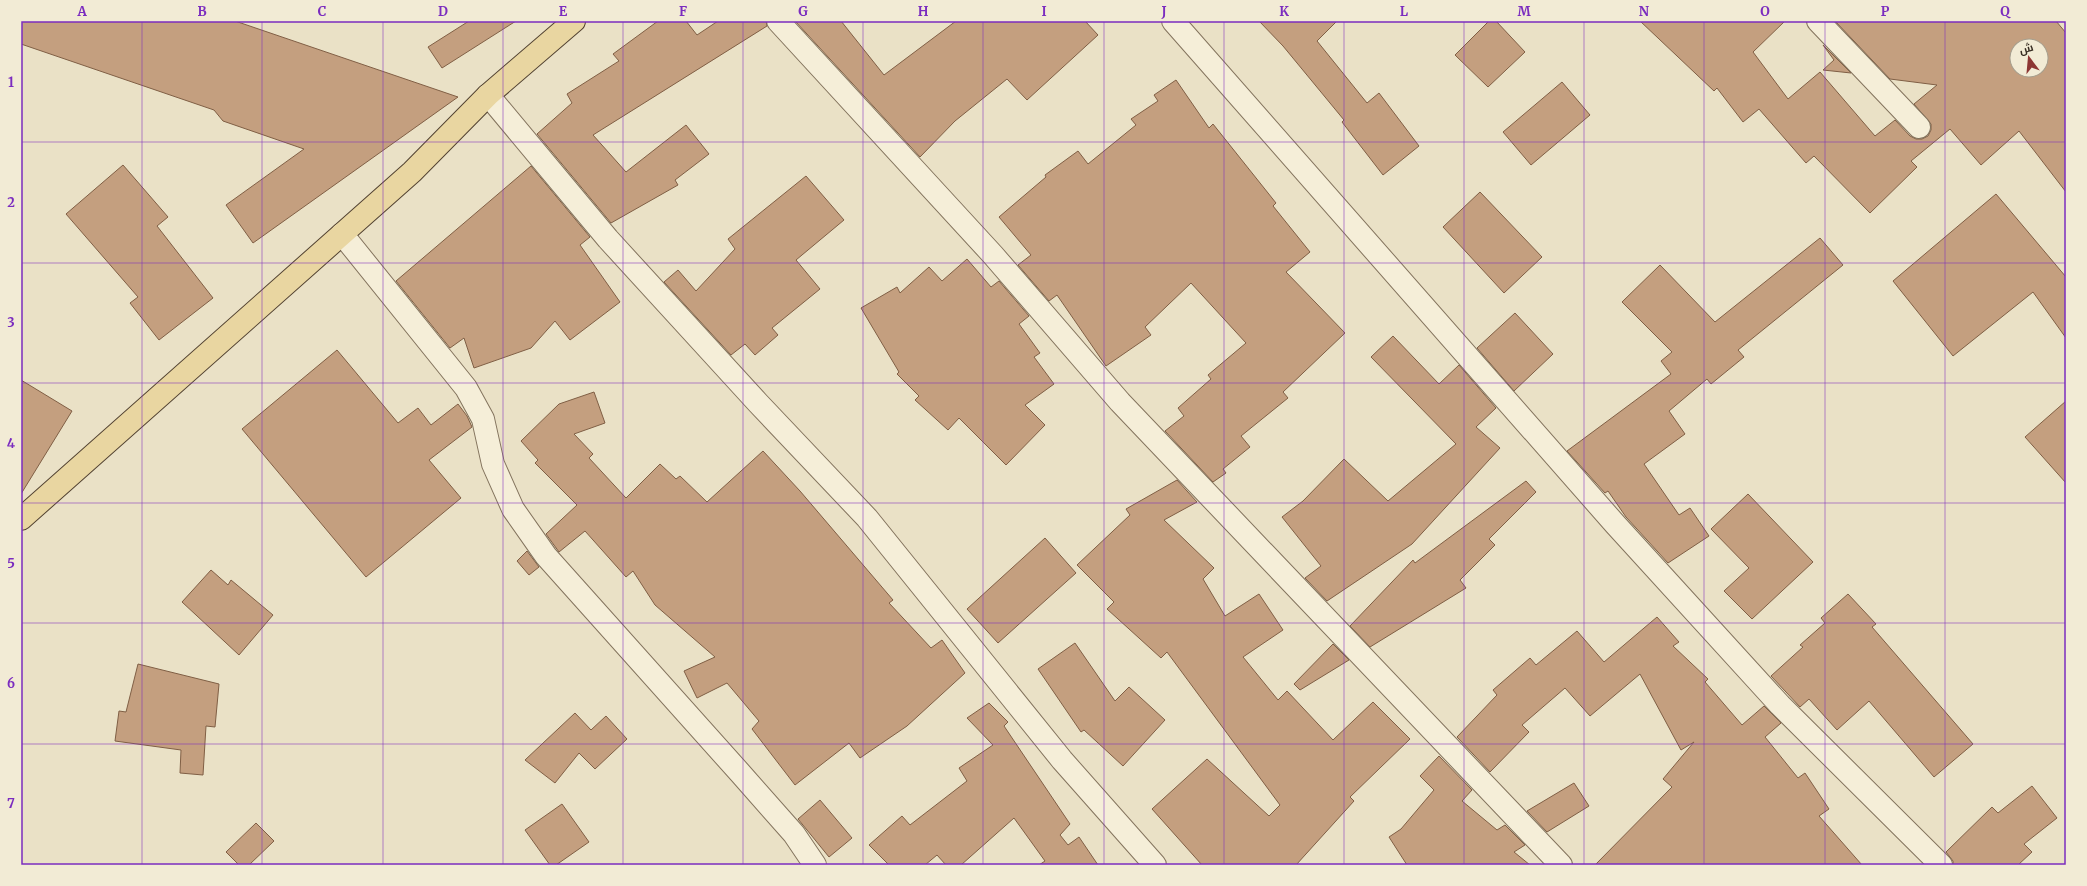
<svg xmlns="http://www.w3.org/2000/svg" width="2087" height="886" viewBox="0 0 2087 886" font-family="Merriweather,Cairo,serif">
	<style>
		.building { fill: #c49f7f; stroke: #805f45; fill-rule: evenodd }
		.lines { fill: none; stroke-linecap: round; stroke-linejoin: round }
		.minor-casing { stroke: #83735d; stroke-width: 24 }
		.major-casing { stroke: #524231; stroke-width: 24 }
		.minor { stroke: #f5eed8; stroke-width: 22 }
		.major { stroke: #e9d6a1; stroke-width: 22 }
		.grid { fill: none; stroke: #7b2cbf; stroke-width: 1; stroke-opacity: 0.55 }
		.neatline { fill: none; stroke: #7b2cbf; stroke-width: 1.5 }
		.grid-label { font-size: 13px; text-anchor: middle; font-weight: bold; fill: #7b2cbf }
	</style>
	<rect width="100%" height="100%" fill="#eae1c6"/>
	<path class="building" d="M 21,21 L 235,21 L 458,97 L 253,243 L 226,205 L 304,149 L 223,121 L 214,110 L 21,44 Z
		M 469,21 L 516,21 L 442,68 L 428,47 Z
		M 658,21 L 686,21 L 697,35 L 718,21 L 766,21 L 767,26 L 593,135 L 626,172 L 686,125 L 709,154 L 675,180 L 678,185 L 611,223 L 537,134 L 572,103 L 567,94 L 619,61 L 613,54 Z
		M 795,21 L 841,21 L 884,75 L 956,21 L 1085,21 L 1098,35 L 1027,100 L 1007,79 L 955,121 L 920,157 Z
		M 1259,21 L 1337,21 L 1317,41 L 1367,103 L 1379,93 L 1419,146 L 1383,175 L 1342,122 L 1344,120 L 1283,46 Z
		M 1489,21 L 1496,21 L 1525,52 L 1488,87 L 1455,55 Z
		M 1640,21 L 1785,21 L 1753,52 L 1788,99 L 1820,72 L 1875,136 L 1895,120 L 1910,136 L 1916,139 L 1922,139 L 1928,136 L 1931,130 L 1931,124 L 1914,104 L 1937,85 L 1890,79 L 1835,21 L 2056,21 L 2066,33 L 2066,192 L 2019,131 L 1981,165 L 1950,129 L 1911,161 L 1917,167 L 1870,213 L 1814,156 L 1806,163 L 1759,109 L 1743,122 L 1717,88 L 1714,91 ZM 2017,46 L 2041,46 L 2041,70 L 2017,70 Z
		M 1823,45 L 1851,73 L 1823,70 L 1834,60 Z
		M 1176,80 L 1209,128 L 1213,124 L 1276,203 L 1273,206 L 1310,252 L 1286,272 L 1345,333 L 1283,392 L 1288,398 L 1241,436 L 1250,447 L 1223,469 L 1226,473 L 1213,482 L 1165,431 L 1184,416 L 1178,408 L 1211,379 L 1208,375 L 1246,343 L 1191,283 L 1145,327 L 1151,335 L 1106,366 L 1057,295 L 1049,301 L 1018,265 L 1031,255 L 999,217 L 1046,177 L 1045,175 L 1078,151 L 1088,164 L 1136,125 L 1131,119 L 1158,101 L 1154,95 Z
		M 1562,82 L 1590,115 L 1531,165 L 1503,132 Z
		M 123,165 L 168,217 L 157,226 L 213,298 L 159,340 L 130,303 L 138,297 L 66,214 Z
		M 531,166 L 590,237 L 580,245 L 620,302 L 570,340 L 555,321 L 531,348 L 474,368 L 464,338 L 450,348 L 396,281 Z
		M 806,176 L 844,220 L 796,260 L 820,289 L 772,328 L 778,335 L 755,355 L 745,344 L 731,355 L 664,282 L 678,270 L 696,291 L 735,249 L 728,239 Z
		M 1480,192 L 1542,257 L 1504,293 L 1443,227 Z
		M 1996,194 L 2066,277 L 2066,338 L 2033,292 L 1953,356 L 1893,281 Z
		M 1820,238 L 1843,265 L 1738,350 L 1744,357 L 1711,384 L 1707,379 L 1669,411 L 1685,434 L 1644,464 L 1679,515 L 1690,508 L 1709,536 L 1668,563 L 1626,517 L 1608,491 L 1605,493 L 1567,451 L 1671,374 L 1661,361 L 1672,352 L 1622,302 L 1660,265 L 1715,322 Z
		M 967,259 L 991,287 L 999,281 L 1029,316 L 1019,324 L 1040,353 L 1034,357 L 1054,384 L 1025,405 L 1045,425 L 1006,465 L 959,418 L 948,430 L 915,400 L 919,396 L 897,374 L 899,372 L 861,308 L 897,287 L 900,293 L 929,267 L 942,281 Z
		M 1515,313 L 1553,354 L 1514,391 L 1477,348 Z
		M 1393,336 L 1439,384 L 1459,365 L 1496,408 L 1476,427 L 1500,448 L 1412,544 L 1327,601 L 1305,578 L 1321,566 L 1282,517 L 1303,501 L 1344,459 L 1388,501 L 1456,444 L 1371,357 Z
		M 337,350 L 398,423 L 418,408 L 431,425 L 458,404 L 467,416 L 472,427 L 429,460 L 461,498 L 366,577 L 242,429 Z
		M 21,380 L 72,411 L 21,494 Z
		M 594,392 L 605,423 L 574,434 L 593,454 L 589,458 L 626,498 L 660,464 L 676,479 L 680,476 L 707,502 L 763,451 L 800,491 L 893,600 L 889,603 L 931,648 L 942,640 L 965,673 L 907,726 L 860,758 L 849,743 L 795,785 L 752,729 L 759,721 L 727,683 L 697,698 L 684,671 L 715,657 L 655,605 L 633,571 L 626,577 L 585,531 L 559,552 L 546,534 L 577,505 L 535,463 L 538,460 L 521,441 L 559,404 Z
		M 2066,401 L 2066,483 L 2025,437 Z
		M 1177,480 L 1197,502 L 1164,520 L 1214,568 L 1203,579 L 1225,616 L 1259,594 L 1283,630 L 1243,657 L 1278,700 L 1287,691 L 1333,740 L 1373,702 L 1410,739 L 1350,797 L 1354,801 L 1296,865 L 1202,865 L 1152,809 L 1207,759 L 1269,816 L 1280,805 L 1167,652 L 1161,658 L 1107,609 L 1114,602 L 1077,565 L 1130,515 L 1126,509 Z
		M 1526,481 L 1536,492 L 1489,539 L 1495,545 L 1460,580 L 1466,588 L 1370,647 L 1350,626 L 1413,560 L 1415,563 Z
		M 1748,494 L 1813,562 L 1752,619 L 1724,591 L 1749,568 L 1711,529 Z
		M 1045,538 L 1076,573 L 998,643 L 967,609 Z
		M 527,551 L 539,567 L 529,575 L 517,561 Z
		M 211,570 L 228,585 L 231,580 L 273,615 L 239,655 L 182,602 Z
		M 1848,594 L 1876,624 L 1872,627 L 1973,744 L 1934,777 L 1869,701 L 1837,730 L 1809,699 L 1800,707 L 1771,676 L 1803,647 L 1800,645 L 1825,623 L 1821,618 Z
		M 1657,617 L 1679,642 L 1673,646 L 1708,679 L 1705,682 L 1742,725 L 1764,706 L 1781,723 L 1765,737 L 1798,778 L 1805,773 L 1829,809 L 1819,816 L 1862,865 L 1595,865 L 1672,787 L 1663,779 L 1694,742 L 1681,750 L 1640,674 L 1590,716 L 1565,688 L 1522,725 L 1529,732 L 1490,772 L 1457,737 L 1497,695 L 1493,690 L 1530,658 L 1536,665 L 1577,631 L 1604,662 Z
		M 1075,643 L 1115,701 L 1129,687 L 1165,720 L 1123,766 L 1084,730 L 1081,732 L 1038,669 Z
		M 1333,644 L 1349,660 L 1300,690 L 1294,684 Z
		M 138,664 L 219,684 L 215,727 L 206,726 L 203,775 L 180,773 L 181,750 L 115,741 L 119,711 L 126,712 Z
		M 989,703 L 1008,722 L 1004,726 L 1070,824 L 1060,835 L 1068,845 L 1079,837 L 1098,865 L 1039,865 L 1045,861 L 1014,818 L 961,865 L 946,865 L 937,855 L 925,865 L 889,865 L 869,845 L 902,816 L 910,825 L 967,781 L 959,768 L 993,745 L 967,718 Z
		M 575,713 L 591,730 L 606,716 L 627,739 L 595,769 L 579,753 L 555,783 L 525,760 Z
		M 1439,756 L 1472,790 L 1462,801 L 1497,830 L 1505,825 L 1525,845 L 1514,852 L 1530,865 L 1407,865 L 1389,837 L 1401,829 L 1434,790 L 1420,776 Z
		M 1574,783 L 1589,806 L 1547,832 L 1527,811 Z
		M 2032,786 L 2057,818 L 2024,844 L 2032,852 L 2018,865 L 1953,865 L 1953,861 L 1946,852 L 1992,807 L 1998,813 Z
		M 820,800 L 852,838 L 829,857 L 798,819 Z
		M 562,804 L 589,842 L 556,865 L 550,865 L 525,830 Z
		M 256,823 L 274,841 L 249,865 L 239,865 L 226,852 Z"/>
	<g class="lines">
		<defs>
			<path id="minor" d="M 778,21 L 993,255 L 1120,402 L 1561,865
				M 1173,21 L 1615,524 L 1780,705 L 1941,865
				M 1818,21 L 1919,127
				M 488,95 L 608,239 L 758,403 L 867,518 L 1062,760 L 1155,865
				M 342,234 L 466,388 L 483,419 L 493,464 L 513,509 L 546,556 L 741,774 L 794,834 L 815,865"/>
			<path id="major" d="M 21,519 L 412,172 L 488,95 L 574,21"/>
		</defs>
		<use href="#minor" class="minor-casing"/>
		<use href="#major" class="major-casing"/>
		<use href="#minor" class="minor"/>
		<use href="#major" class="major"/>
	</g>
	<path class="grid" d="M 142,21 L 142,865M 262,21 L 262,865M 383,21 L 383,865M 503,21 L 503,865M 623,21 L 623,865M 743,21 L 743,865M 863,21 L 863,865M 983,21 L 983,865M 1104,21 L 1104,865M 1224,21 L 1224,865M 1344,21 L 1344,865M 1464,21 L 1464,865M 1584,21 L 1584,865M 1704,21 L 1704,865M 1825,21 L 1825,865M 1945,21 L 1945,865M 21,142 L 2066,142M 21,263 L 2066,263M 21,383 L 2066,383M 21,503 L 2066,503M 21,623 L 2066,623M 21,744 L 2066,744"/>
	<rect width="2087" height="886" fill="none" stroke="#f2ebd5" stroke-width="44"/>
	<g transform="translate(2029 58) rotate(344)"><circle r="19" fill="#f2ebd5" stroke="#a69e8d"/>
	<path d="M0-3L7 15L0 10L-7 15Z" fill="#8d3633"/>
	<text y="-6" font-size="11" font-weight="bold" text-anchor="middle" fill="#352b20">ش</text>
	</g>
	<rect x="22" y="22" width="2043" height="842" class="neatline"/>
	<g class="grid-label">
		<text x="82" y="16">A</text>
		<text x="202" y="16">B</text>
		<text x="322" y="16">C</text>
		<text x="443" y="16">D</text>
		<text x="563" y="16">E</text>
		<text x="683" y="16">F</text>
		<text x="803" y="16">G</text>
		<text x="923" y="16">H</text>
		<text x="1044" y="16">I</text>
		<text x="1164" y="16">J</text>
		<text x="1284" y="16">K</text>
		<text x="1404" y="16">L</text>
		<text x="1524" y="16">M</text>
		<text x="1644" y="16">N</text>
		<text x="1765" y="16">O</text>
		<text x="1885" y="16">P</text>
		<text x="2005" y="16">Q</text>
		<text x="11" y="87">1</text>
		<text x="11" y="207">2</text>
		<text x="11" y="327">3</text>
		<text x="11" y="448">4</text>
		<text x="11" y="568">5</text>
		<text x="11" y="688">6</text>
		<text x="11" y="808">7</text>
	</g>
</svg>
